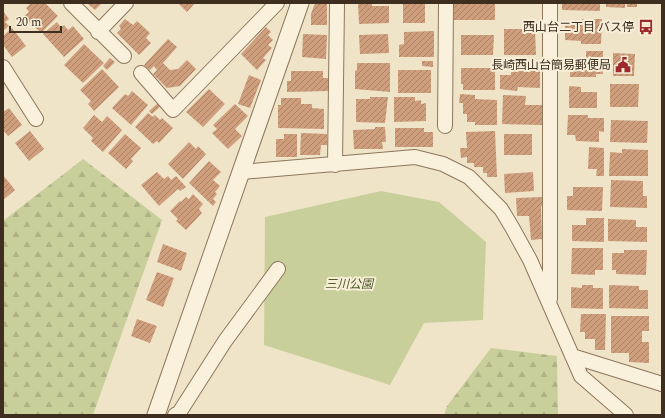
<svg xmlns="http://www.w3.org/2000/svg" width="665" height="418" viewBox="0 0 665 418" font-family="Spectral,'Noto Sans JP',serif">
	<style>
		.forest { fill: url(#forest-firs) }
		.green { fill: #c9cf9b }
		.building { fill: url(#building-hatch) }
		.lines { fill: none; stroke-linecap: round; stroke-linejoin: round }
		.minor-casing { stroke: #8d765c; stroke-width: 16 }
		.tertiary-casing { stroke: #8d765c; stroke-width: 19 }
		.minor { stroke: #faf1dc; stroke-width: 14 }
		.tertiary { stroke: #faf1dc; stroke-width: 17 }
		.labels { text-anchor: middle; dominant-baseline: central; stroke-width: 4; stroke-linejoin: round; paint-order: stroke }
		.poi-label { font-size: 12px; fill: #3d2e20; stroke: #f7eed8; text-anchor: end }
		.park-label { font-size: 12px; font-style: italic; fill: #4d5a26; stroke: #f7eed8 }
	</style>
	<defs>
		<pattern id="forest-firs" width="22" height="20" patternUnits="userSpaceOnUse"><rect width="22" height="20" fill="#c9cf9b"/><path d="M5 1l3.5 6h-7zM16 11l3.5 6h-7z" fill="#aeb285"/></pattern>
		<pattern id="building-hatch" width="6" height="6" patternUnits="userSpaceOnUse"><rect width="6" height="6" fill="#cf9f7d"/><path d="M-1 1l2-2M0 6l6-6M5 7l2-2" fill="none" stroke="#a98266"/></pattern>
	</defs>
	<rect width="100%" height="100%" fill="#f0e4c8"/>
	<path class="forest" d="M 83,159 L 162,220 L 93,415 L 3,415 L 3,221 Z
		M 491,348 L 557,356 L 558,415 L 444,415 L 447,406 Z"/>
	<path class="green" d="M 381,191 L 439,202 L 486,242 L 483,320 L 424,323 L 390,385 L 264,345 L 265,217 Z"/>
	<path class="building" d="M 31,3 L 45,3 L 58,16 L 41,33 L 24,16 L 29,12 L 26,8 Z
		M 87,3 L 102,3 L 95,10 Z
		M 178,3 L 195,3 L 187,12 Z
		M 315,3 L 327,3 L 327,25 L 311,25 L 311,14 Z
		M 358,3 L 372,3 L 372,6 L 389,6 L 389,23 L 359,24 Z
		M 403,3 L 425,3 L 425,23 L 403,23 Z
		M 454,3 L 495,3 L 495,20 L 454,20 Z
		M 562,3 L 600,3 L 600,11 L 562,10 Z
		M 606,3 L 625,3 L 625,8 L 606,7 Z
		M 627,3 L 637,3 L 637,7 L 627,7 Z
		M 3,11 L 9,19 L 5,22 L 9,26 L 3,31 Z
		M 125,19 L 133,25 L 137,21 L 150,33 L 146,38 L 151,43 L 139,55 L 117,33 L 121,29 L 119,26 Z
		M 582,19 L 602,19 L 601,44 L 581,44 L 581,41 L 565,40 L 565,25 L 582,25 Z
		M 57,22 L 61,28 L 64,25 L 68,30 L 73,26 L 84,39 L 64,57 L 43,34 Z
		M 266,27 L 271,32 L 268,35 L 273,40 L 268,45 L 272,48 L 263,58 L 266,60 L 257,70 L 241,54 Z
		M 12,28 L 26,46 L 12,57 L 3,45 L 3,36 Z
		M 504,29 L 535,29 L 536,55 L 504,55 Z
		M 434,31 L 434,57 L 399,57 L 399,45 L 404,44 L 404,32 Z
		M 303,34 L 327,35 L 326,59 L 302,57 Z
		M 388,34 L 389,53 L 360,54 L 359,35 Z
		M 461,35 L 494,35 L 493,55 L 461,55 Z
		M 168,39 L 177,47 L 163,63 L 170,70 L 178,69 L 187,60 L 196,69 L 180,86 L 167,88 L 153,74 L 157,70 L 154,66 L 150,70 L 144,65 Z
		M 84,44 L 104,63 L 83,83 L 64,65 Z
		M 586,51 L 603,51 L 603,74 L 596,74 L 596,77 L 570,77 L 570,61 L 586,61 Z
		M 613,53 L 635,54 L 634,76 L 613,76 Z
		M 110,58 L 115,62 L 107,70 L 103,66 Z
		M 422,61 L 433,61 L 433,67 L 422,66 Z
		M 357,63 L 390,63 L 390,92 L 355,89 L 355,71 L 357,70 Z
		M 511,67 L 540,67 L 540,88 L 518,87 L 517,91 L 500,89 L 500,75 L 511,75 Z
		M 461,68 L 495,68 L 495,90 L 463,90 L 463,84 L 461,84 Z
		M 102,69 L 119,87 L 94,111 L 88,104 L 91,101 L 80,90 Z
		M 398,70 L 431,70 L 431,93 L 398,93 Z
		M 291,71 L 323,71 L 323,78 L 328,78 L 328,91 L 287,92 L 287,81 L 291,81 Z
		M 249,75 L 261,80 L 250,108 L 238,104 Z
		M 610,84 L 639,84 L 638,107 L 610,107 Z
		M 569,86 L 581,87 L 581,92 L 597,92 L 597,108 L 569,108 Z
		M 209,89 L 225,104 L 203,127 L 186,112 Z
		M 132,91 L 148,105 L 131,125 L 112,108 L 125,94 L 128,96 Z
		M 460,94 L 475,95 L 475,99 L 497,100 L 497,125 L 475,125 L 475,122 L 467,122 L 467,114 L 463,114 L 463,103 L 459,103 Z
		M 503,95 L 526,96 L 525,105 L 542,105 L 542,125 L 502,124 Z
		M 370,97 L 388,97 L 385,123 L 356,122 L 356,99 L 370,99 Z
		M 394,97 L 415,97 L 415,101 L 421,100 L 421,104 L 426,103 L 426,121 L 394,122 Z
		M 281,98 L 301,98 L 301,104 L 312,104 L 312,108 L 324,109 L 324,129 L 278,128 L 278,105 L 281,105 Z
		M 158,103 L 161,106 L 152,114 L 149,111 Z
		M 235,104 L 248,116 L 235,129 L 242,136 L 228,149 L 212,133 L 217,129 L 213,125 Z
		M 9,108 L 22,125 L 8,136 L 3,130 L 3,112 Z
		M 148,113 L 153,117 L 155,115 L 160,120 L 162,118 L 173,128 L 159,143 L 157,141 L 153,144 L 135,127 Z
		M 94,115 L 102,122 L 107,116 L 122,130 L 103,152 L 91,141 L 93,138 L 83,128 Z
		M 568,115 L 588,115 L 588,118 L 604,118 L 604,132 L 599,131 L 599,142 L 576,141 L 575,135 L 567,135 Z
		M 611,120 L 648,121 L 647,143 L 610,142 Z
		M 375,127 L 385,127 L 386,142 L 382,142 L 383,149 L 354,149 L 353,130 L 375,129 Z
		M 395,128 L 424,128 L 424,132 L 433,132 L 433,147 L 395,147 Z
		M 30,131 L 44,149 L 29,161 L 15,143 Z
		M 495,131 L 497,177 L 487,177 L 487,173 L 483,173 L 483,167 L 474,167 L 474,163 L 467,163 L 467,157 L 461,158 L 460,148 L 467,148 L 466,132 Z
		M 301,133 L 327,134 L 327,145 L 321,145 L 320,155 L 300,155 Z
		M 125,134 L 141,148 L 131,159 L 133,161 L 126,169 L 108,153 Z
		M 284,134 L 297,134 L 297,157 L 276,157 L 276,139 L 284,139 Z
		M 504,134 L 532,134 L 532,155 L 504,155 Z
		M 189,142 L 196,149 L 198,146 L 206,154 L 183,179 L 168,164 Z
		M 589,147 L 604,148 L 604,176 L 596,176 L 597,169 L 588,169 Z
		M 622,149 L 648,150 L 648,176 L 609,176 L 610,152 L 622,153 Z
		M 209,161 L 221,172 L 213,180 L 220,186 L 215,192 L 217,194 L 213,199 L 216,202 L 213,206 L 189,183 Z
		M 157,172 L 164,179 L 168,176 L 171,180 L 176,176 L 186,187 L 180,191 L 178,189 L 159,206 L 141,185 Z
		M 533,172 L 534,191 L 505,193 L 504,174 Z
		M 3,175 L 15,190 L 3,200 Z
		M 611,180 L 643,181 L 643,196 L 647,196 L 647,208 L 610,207 Z
		M 573,187 L 603,187 L 602,211 L 567,210 L 567,196 L 573,196 Z
		M 193,194 L 203,204 L 199,209 L 202,213 L 186,230 L 176,221 L 178,219 L 170,211 L 180,201 L 181,202 L 186,197 L 189,199 Z
		M 542,197 L 543,206 L 541,206 L 542,239 L 531,240 L 529,216 L 517,216 L 516,198 Z
		M 586,218 L 604,218 L 604,242 L 572,241 L 572,225 L 586,225 Z
		M 608,219 L 636,220 L 636,227 L 647,227 L 647,242 L 608,241 Z
		M 163,244 L 187,253 L 181,271 L 157,262 Z
		M 572,248 L 603,248 L 603,270 L 595,270 L 595,275 L 571,274 Z
		M 624,250 L 647,250 L 646,275 L 616,274 L 616,270 L 612,270 L 612,253 L 624,253 Z
		M 157,272 L 174,278 L 163,307 L 146,300 Z
		M 582,285 L 593,285 L 593,288 L 603,288 L 603,309 L 571,308 L 571,287 L 582,288 Z
		M 609,285 L 639,286 L 639,290 L 648,290 L 648,309 L 609,308 Z
		M 581,314 L 606,314 L 605,350 L 595,350 L 595,339 L 585,339 L 585,332 L 580,332 Z
		M 611,316 L 649,316 L 649,331 L 642,331 L 642,342 L 649,342 L 649,363 L 629,362 L 629,353 L 611,353 Z
		M 137,319 L 157,326 L 150,343 L 131,336 Z"/>
	<g class="lines">
		<defs>
			<path id="minor" d="M 71,3 L 124,56
				M 550,3 L 550,299
				M 98,32 L 126,3
				M 3,67 L 36,119
				M 141,73 L 173,110 L 277,3
				M 445,126 L 446,3
				M 335,165 L 337,3
				M 241,172 L 415,157 L 443,164 L 469,177 L 501,209 L 513,229 L 530,260 L 581,376 L 626,415
				M 572,356 L 662,384
				M 175,415 L 179,413 L 225,341 L 278,269"/>
			<path id="tertiary" d="M 156,415 L 300,3"/>
		</defs>
		<use href="#minor" class="minor-casing"/>
		<use href="#tertiary" class="tertiary-casing"/>
		<use href="#minor" class="minor"/>
		<use href="#tertiary" class="tertiary"/>
	</g>
	<defs>
		<symbol id="bus-bare" viewBox="-9 -9 18 18"><path d="M-5-6H5V4H4V6H2V4H-2V6H-4V4H-5ZM-3.5-4V0h7V-4ZM-3.5 1.2v1.5H-2V1.2ZM2 1.2v1.5H3.5V1.2Z" fill="#9e2a2b" stroke="#f7eed8" stroke-width="2.5" paint-order="stroke"/></symbol>
		<symbol id="civic-bare" viewBox="-9 -9 18 18"><path d="M-.6-6.5H3V-4.5H.6V-3L4-1V1h2V6H-6V1h2V-1L-.6-3ZM-1.2 2.5V6h2.4V2.5Z" fill="#9e2a2b" stroke="#f7eed8" stroke-width="2.5" paint-order="stroke"/></symbol>
	</defs>
	<g fill-rule="evenodd">
		<use href="#bus-bare" x="635" y="16" width="22" height="22"/>
		<use href="#civic-bare" x="612" y="54" width="22" height="22"/>
	</g>
	<g class="labels">
		<g class="poi-label">
			<text x="634" y="27">西山台二丁目 バス停</text>
			<text x="611" y="65">長崎西山台簡易郵便局</text>
		</g>
		<g class="park-label">
			<text x="349" y="284">三川公園</text>
		</g>
	</g>
	<rect width="665" height="418" fill="none" stroke="#3d2e20" stroke-width="8"/>
	<path d="M10 26v6h51v-6" fill="none" stroke="#3d2e20" stroke-width="2"/>
	<text x="16" y="26" font-size="12" fill="#3d2e20" stroke="#f7eed8" stroke-width="3" paint-order="stroke">20 m</text>
</svg>
